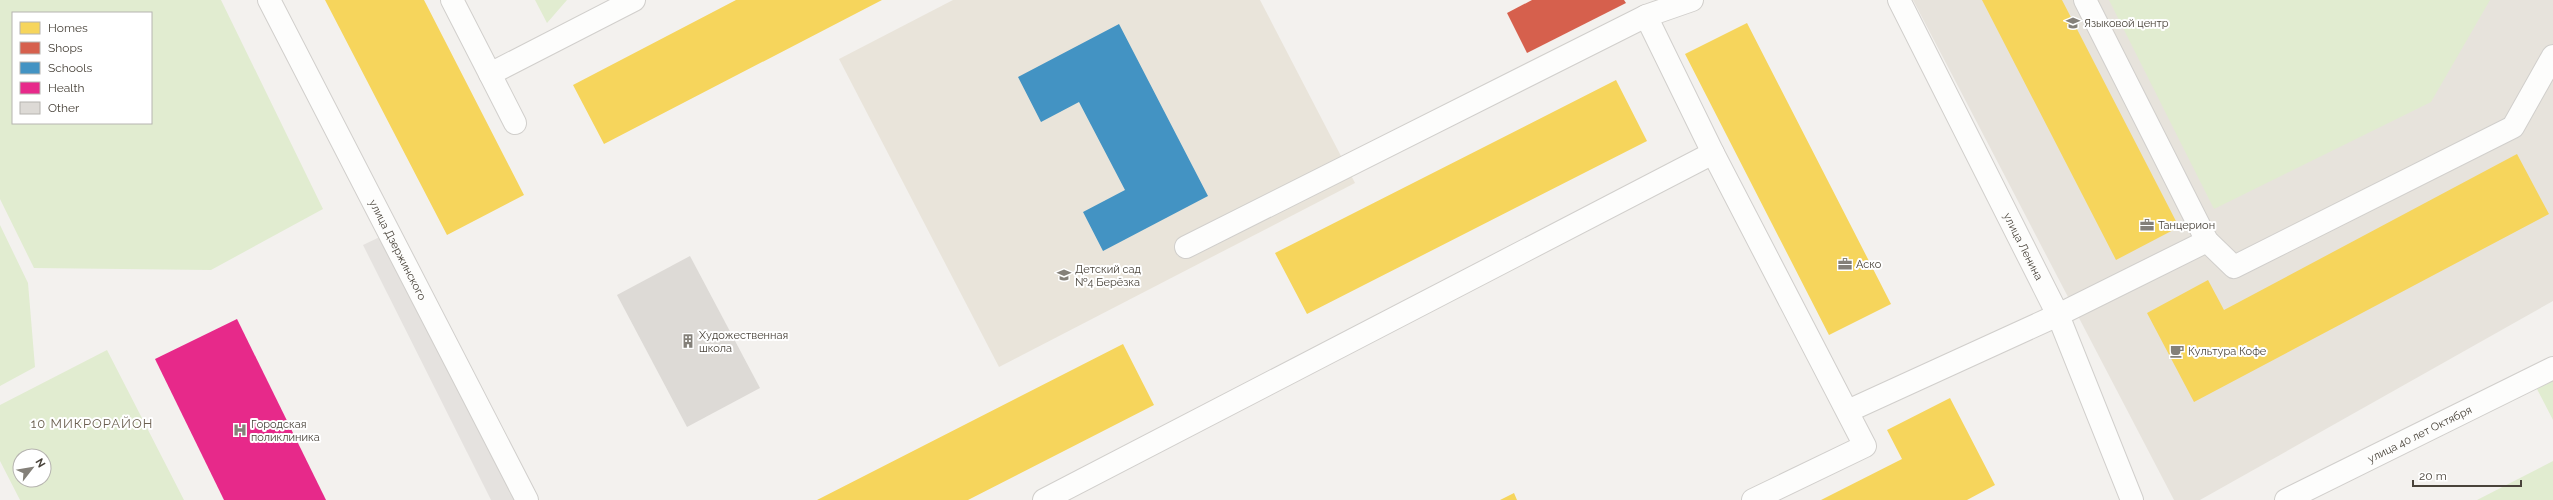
<svg xmlns="http://www.w3.org/2000/svg" width="2553" height="500" viewBox="0 0 2553 500" font-family="Raleway,sans-serif">
	<style>
		.residential { fill: #e7e3dc }
		.education { fill: #e9e4da }
		.green { fill: #e1ecd0; fill-rule: evenodd }
		.parking { fill: #e5e2df }
		.homes { fill: #f6d55c }
		.shops { fill: #d6604d }
		.schools { fill: #4393c3 }
		.health { fill: #e7298a }
		.building { fill: #dddad6 }
		.lines { fill: none; stroke-linecap: round; stroke-linejoin: round }
		.minor-casing { stroke: #d1cfcc; stroke-width: 24 }
		.minor { stroke: #fdfdfc; stroke-width: 22 }
		.labels { text-anchor: middle; dominant-baseline: central; stroke-width: 4; stroke-linejoin: round; paint-order: stroke }
		.poi-label { font-size: 11px; fill: #49433a; stroke: #fff; text-anchor: start }
		.street-label { font-size: 11px; fill: #49433a; stroke: #fff }
		.quarter-label { font-size: 13px; letter-spacing: 1px; fill: #6c6051; stroke: #fff }
	</style>
	<rect width="100%" height="100%" fill="#f3f1ee"/>
	<path class="residential" d="M 1913,0 L 2553,0 L 2553,301 L 2200,500 L 2174,500 Z"/>
	<path class="education" d="M 953,0 L 1260,0 L 1355,183 L 999,367 L 839,59 Z"/>
	<path class="green" d="M 0,0 L 221,0 L 323,209 L 211,270 L 34,268 L 0,199 ZM 13,13 L 151,13 L 151,123 L 13,123 Z
		M 535,0 L 567,0 L 547,23 Z
		M 2109,0 L 2490,0 L 2431,102 L 2214,209 Z
		M 0,225 L 28,283 L 35,367 L 0,386 Z
		M 107,350 L 184,500 L 20,500 L 0,461 L 0,405 ZM 20,456 L 44,456 L 44,480 L 20,480 Z
		M 2553,380 L 2553,420 L 2537,389 Z
		M 2553,461 L 2553,500 L 2477,500 Z"/>
	<path class="parking" d="M 384,235 L 518,500 L 491,500 L 363,245 Z"/>
	<path class="homes" d="M 325,0 L 424,0 L 524,195 L 447,235 Z
		M 736,0 L 882,0 L 604,144 L 573,85 Z
		M 1982,0 L 2062,0 L 2179,227 L 2116,260 Z
		M 1747,23 L 1891,304 L 1829,335 L 1685,54 Z
		M 1616,80 L 1647,141 L 1307,314 L 1275,253 Z
		M 2517,154 L 2549,214 L 2194,402 L 2147,313 L 2208,280 L 2224,310 Z
		M 1123,344 L 1154,405 L 968,500 L 817,500 Z
		M 1950,398 L 1995,485 L 1967,500 L 1821,500 L 1902,459 L 1887,430 Z
		M 1514,493 L 1517,500 L 1500,500 Z"/>
	<path class="shops" d="M 1532,0 L 1624,0 L 1626,3 L 1527,53 L 1507,13 Z"/>
	<path class="schools" d="M 1119,24 L 1208,196 L 1103,251 L 1083,212 L 1125,190 L 1079,102 L 1041,122 L 1018,77 Z"/>
	<path class="health" d="M 237,319 L 326,500 L 224,500 L 155,359 Z"/>
	<path class="building" d="M 690,256 L 760,388 L 687,427 L 617,295 Z"/>
	<g class="lines">
		<defs>
			<g id="minor">
				<path id="s1" d="M 269,0 L 527,500"/>
				<path d="M 452,0 L 490,74 L 634,0"/>
				<path d="M 1692,0 L 1646,16 L 1713,153 L 1865,446 L 1753,500"/>
				<path id="s2" d="M 1899,0 L 2058,315 L 2132,500"/>
				<path d="M 2085,0 L 2207,241 L 2234,267 L 2513,127 L 2553,56"/>
				<path d="M 490,74 L 515,123"/>
				<path d="M 1186,247 L 1646,16"/>
				<path d="M 1848,411 L 2058,315 L 2207,241"/>
				<path d="M 1044,500 L 1713,153"/>
				<path id="s3" d="M 2286,500 L 2553,368"/>
			</g>
		</defs>
		<use href="#minor" class="minor-casing"/>
		<use href="#minor" class="minor"/>
	</g>
	<defs>
		<symbol id="school-bare" viewBox="-9 -9 18 18"><path d="M0-5L7-2L0 1L-7-2ZM-4 1L0 2.5L4 1V4Q0 6-4 4Z" fill="#848079" stroke="#fff" stroke-width="2.5" paint-order="stroke"/></symbol>
		<symbol id="office-bare" viewBox="-9 -9 18 18"><path d="M-6-3h4V-5.5h4V-3h4V5H-6ZM-1-4.5V-3h2v-1.5ZM-6 0V1H6V0Z" fill="#848079" stroke="#fff" stroke-width="2.5" paint-order="stroke"/></symbol>
		<symbol id="building-bare" viewBox="-9 -9 18 18"><path d="M-4-6H4V6H1V3H-1V6H-4ZM-2.5-4.3h1.7v1.8h-1.7ZM.8-4.3h1.7v1.8H.8ZM-2.5-1h1.7V.8h-1.7ZM.8-1h1.7V.8H.8Z" fill="#848079" stroke="#fff" stroke-width="2.5" paint-order="stroke"/></symbol>
		<symbol id="cafe-bare" viewBox="-9 -9 18 18"><path d="M-5.5-4.5H6V0H3Q3 3.5 0 3.5H-2.5Q-5.5 3.5-5.5 0ZM3-3.2v2h1.7v-2ZM-6 4.5H4V6H-6Z" fill="#848079" stroke="#fff" stroke-width="2.5" paint-order="stroke"/></symbol>
		<symbol id="hospital-bare" viewBox="-9 -9 18 18"><path d="M-5-5h3v3.5h4V-5h3V5h-3V1.5h-4V5h-3Z" fill="#848079" stroke="#fff" stroke-width="2.5" paint-order="stroke"/></symbol>
	</defs>
	<g fill-rule="evenodd">
		<use href="#school-bare" x="2063" y="13" width="20" height="20"/>
		<use href="#office-bare" x="2137" y="215" width="20" height="20"/>
		<use href="#office-bare" x="1835" y="254" width="20" height="20"/>
		<use href="#school-bare" x="1054" y="265" width="20" height="20"/>
		<use href="#building-bare" x="678" y="331" width="20" height="20"/>
		<use href="#cafe-bare" x="2167" y="341" width="20" height="20"/>
		<use href="#hospital-bare" x="230" y="420" width="20" height="20"/>
	</g>
	<g class="labels">
		<g class="poi-label">
			<text x="2084" y="23">Языковой центр</text>
			<text x="2158" y="225">Танцерион</text>
			<text x="1856" y="264">Аско</text>
			<text x="1075" y="269">Детский сад<tspan x="1075" dy="13">№4 Берёзка</tspan></text>
			<text x="699" y="335">Художественная<tspan x="699" dy="13">школа</tspan></text>
			<text x="2188" y="351">Культура Кофе</text>
			<text x="251" y="424">Городская<tspan x="251" dy="13">поликлиника</tspan></text>
		</g>
		<g class="street-label">
			<text stroke="none"><textPath href="#s2" startOffset="276">улица Ленина</textPath></text>
			<text stroke="none"><textPath href="#s1" startOffset="281">улица Дзержинского</textPath></text>
			<text stroke="none"><textPath href="#s3" startOffset="149">улица 40 лет Октября</textPath></text>
		</g>
		<g class="quarter-label">
			<text x="92" y="423">10 МИКРОРАЙОН</text>
		</g>
	</g>
	<rect x="12" y="12" width="140" height="112" fill="#ffffff" stroke="#b6b4b0"/>
	<rect x="20" y="22" width="20" height="12" fill="#f6d55c" stroke="#b6b4b0"/>
	<text x="48" y="32" font-size="12" fill="#49433a">Homes</text>
	<rect x="20" y="42" width="20" height="12" fill="#d6604d" stroke="#b6b4b0"/>
	<text x="48" y="52" font-size="12" fill="#49433a">Shops</text>
	<rect x="20" y="62" width="20" height="12" fill="#4393c3" stroke="#b6b4b0"/>
	<text x="48" y="72" font-size="12" fill="#49433a">Schools</text>
	<rect x="20" y="82" width="20" height="12" fill="#e7298a" stroke="#b6b4b0"/>
	<text x="48" y="92" font-size="12" fill="#49433a">Health</text>
	<rect x="20" y="102" width="20" height="12" fill="#dddad6" stroke="#b6b4b0"/>
	<text x="48" y="112" font-size="12" fill="#49433a">Other</text>
	<g transform="translate(32 468) rotate(59)"><circle r="19" fill="#ffffff" stroke="#b6b4b0"/>
	<path d="M0-3L7 15L0 10L-7 15Z" fill="#848079"/>
	<text y="-6" font-size="11" font-weight="bold" text-anchor="middle" fill="#49433a">N</text>
	</g>
	<path d="M2413 480v6h108v-6" fill="none" stroke="#49433a" stroke-width="2"/>
	<text x="2419" y="480" font-size="12" fill="#49433a" stroke="#ffffff" stroke-width="3" paint-order="stroke">20 m</text>
</svg>
